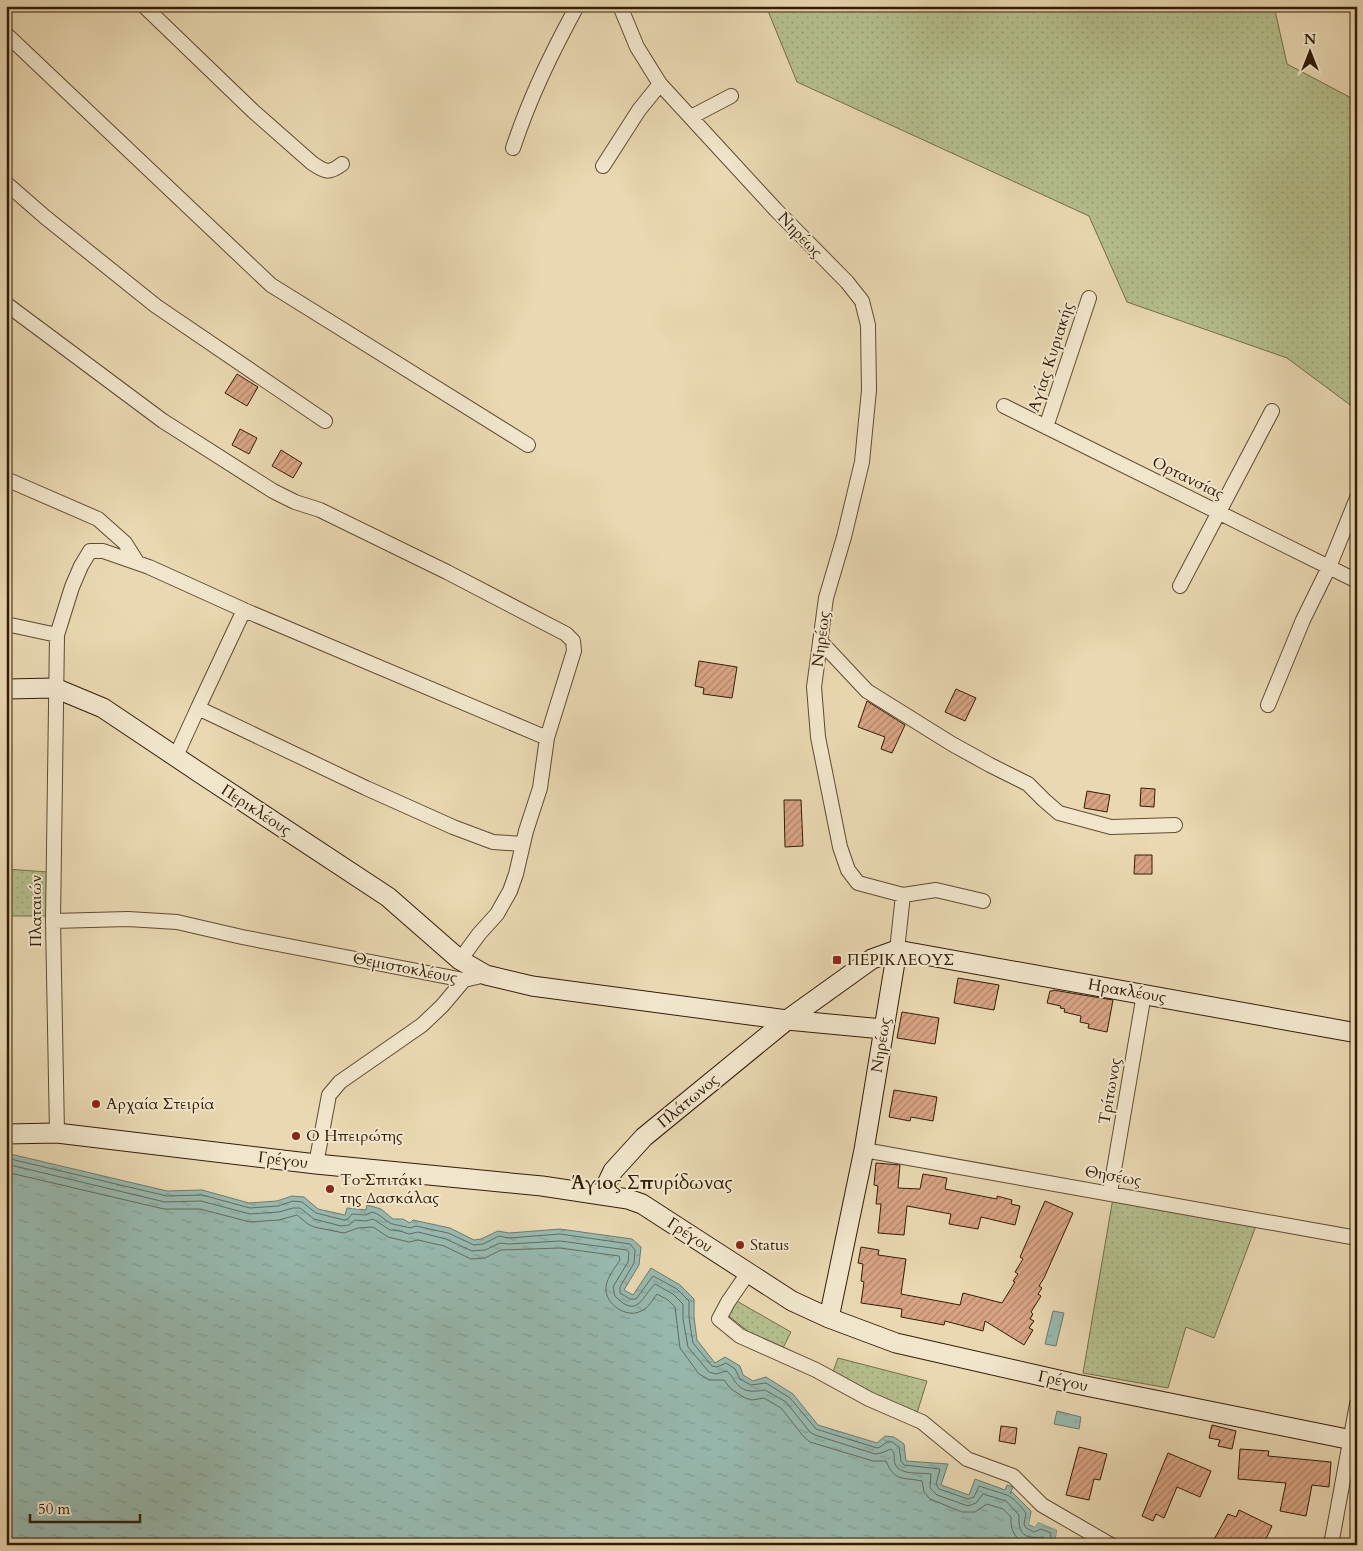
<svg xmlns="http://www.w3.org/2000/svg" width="1363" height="1551" viewBox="0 0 1363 1551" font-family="Cardo,serif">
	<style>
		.grass { fill: url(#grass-dots); stroke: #746e4a }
		.water { fill: url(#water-ripples); stroke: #6f7a6c }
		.pier { fill: #e9d8b1 }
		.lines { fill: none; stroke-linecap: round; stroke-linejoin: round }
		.shore { stroke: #656a5b; stroke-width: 1 }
		.building { fill: url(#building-hatch); stroke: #331c07 }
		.street-casing { stroke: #604b32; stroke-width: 16 }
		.secondary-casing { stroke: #331c07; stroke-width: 21 }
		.street { stroke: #f1e6cc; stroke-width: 14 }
		.secondary { stroke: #f1e6cc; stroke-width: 19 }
		.poi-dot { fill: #8f2418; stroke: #f1e6cc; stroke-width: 2 }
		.labels { text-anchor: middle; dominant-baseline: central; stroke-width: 4; stroke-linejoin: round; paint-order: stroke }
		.street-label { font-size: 16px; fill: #331c07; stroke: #f1e6cc }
		.poi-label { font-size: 16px; fill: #331c07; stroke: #f1e6cc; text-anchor: start }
		.quarter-label { font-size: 19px; font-weight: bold; fill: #331c07; stroke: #f1e6cc }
	</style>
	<defs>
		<pattern id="grass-dots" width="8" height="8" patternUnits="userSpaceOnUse" patternTransform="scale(1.25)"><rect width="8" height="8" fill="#b4bf8d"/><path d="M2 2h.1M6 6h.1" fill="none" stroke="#9ba478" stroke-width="1.8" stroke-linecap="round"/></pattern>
		<pattern id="water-ripples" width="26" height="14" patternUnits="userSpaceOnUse" patternTransform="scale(1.25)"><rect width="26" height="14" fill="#97b9af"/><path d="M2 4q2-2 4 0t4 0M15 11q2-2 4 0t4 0" fill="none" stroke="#839e95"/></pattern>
		<pattern id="building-hatch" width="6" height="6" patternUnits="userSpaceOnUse" patternTransform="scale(1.25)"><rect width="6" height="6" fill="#d8a484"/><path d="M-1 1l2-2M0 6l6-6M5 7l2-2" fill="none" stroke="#b0856a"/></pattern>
	</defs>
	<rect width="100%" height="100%" fill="#e9d8b1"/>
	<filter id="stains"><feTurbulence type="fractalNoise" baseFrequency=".004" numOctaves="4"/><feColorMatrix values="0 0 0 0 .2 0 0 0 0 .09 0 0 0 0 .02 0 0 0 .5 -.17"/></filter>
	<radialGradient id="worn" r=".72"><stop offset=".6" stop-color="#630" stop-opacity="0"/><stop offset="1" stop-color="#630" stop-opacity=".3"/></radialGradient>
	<path class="grass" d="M 766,6 L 1274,6 L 1287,64 L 1357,101 L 1357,410 L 1287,358 L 1127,302 L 1089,216 L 797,82 Z
		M 6,869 L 48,872 L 49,916 L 6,916 Z
		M 1113,1198 L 1257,1223 L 1214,1338 L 1186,1327 L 1168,1388 L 1083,1373 Z
		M 735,1300 L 791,1332 L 783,1348 L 749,1332 L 725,1313 Z
		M 838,1358 L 927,1381 L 917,1413 L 873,1399 L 833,1372 Z"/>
	<path class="water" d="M 6,1153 L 167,1191 L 202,1190 L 249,1203 L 277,1201 L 292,1196 L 304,1197 L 318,1209 L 345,1215 L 347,1208 L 366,1210 L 367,1205 L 381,1209 L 393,1219 L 403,1219 L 410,1223 L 413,1220 L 450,1228 L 474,1240 L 481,1239 L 498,1231 L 509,1233 L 560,1229 L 632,1239 L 641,1247 L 639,1265 L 624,1290 L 633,1295 L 651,1268 L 680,1285 L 694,1299 L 694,1317 L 697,1340 L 715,1363 L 725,1357 L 740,1366 L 743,1375 L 753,1381 L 766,1377 L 793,1394 L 818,1425 L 877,1443 L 885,1436 L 894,1437 L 904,1444 L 906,1461 L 948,1464 L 941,1485 L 969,1495 L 975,1479 L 1005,1490 L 1007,1485 L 1013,1487 L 1010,1494 L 1012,1492 L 1031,1511 L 1029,1525 L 1035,1527 L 1038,1522 L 1057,1530 L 1055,1545 L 6,1545 Z
		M 1053,1311 L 1064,1313 L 1056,1346 L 1045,1344 Z
		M 1057,1411 L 1081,1417 L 1079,1429 L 1054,1424 Z"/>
	<path class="pier" d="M 1031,1515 L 1034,1516 L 1032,1523 L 1034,1524 L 1039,1520 L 1059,1528 L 1057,1545 L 1055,1545 L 1057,1530 L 1038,1522 L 1035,1527 L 1029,1524 Z"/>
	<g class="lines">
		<path class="shore" d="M 6,1158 L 167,1196 L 202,1195 L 250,1208 L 278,1206 L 293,1201 L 302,1202 L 316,1213 L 344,1220 L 348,1219 L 352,1214 L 366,1215 L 372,1212 C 380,1214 383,1219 390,1223 C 394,1225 404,1226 410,1228 L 416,1226 L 448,1233 L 474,1245 L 483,1244 L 499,1236 L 509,1238 L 560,1234 L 630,1244 L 635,1250 L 634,1263 L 620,1287 L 620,1293 L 630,1299 L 636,1299 L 653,1276 L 677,1289 L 689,1301 L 689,1318 L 693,1343 L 712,1366 L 717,1367 L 726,1363 L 735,1369 L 740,1379 L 751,1385 L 766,1383 L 790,1398 L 816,1429 L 877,1448 L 880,1447 L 887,1442 L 892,1442 L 899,1447 L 901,1461 L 904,1465 L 940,1469 L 936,1484 L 939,1489 L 968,1499 L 974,1497 L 979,1486 C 984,1488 1006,1494 1009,1496 C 1016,1500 1021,1507 1026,1513 L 1024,1524 L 1026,1528 L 1034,1532 L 1041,1529 L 1051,1533 L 1050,1545
			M 6,1164 L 165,1202 L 201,1201 L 250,1214 L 279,1212 L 293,1208 L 300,1208 L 314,1219 L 341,1226 L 349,1225 L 355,1220 L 366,1221 L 373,1219 L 390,1230 L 400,1231 L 409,1234 L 418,1232 L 446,1239 L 472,1251 L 485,1250 L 500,1243 L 509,1244 L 560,1241 L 627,1250 L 629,1252 L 628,1262 L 613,1287 L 615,1296 C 638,1320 642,1296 655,1284 L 673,1294 L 683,1304 L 683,1319 L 688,1347 L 709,1372 L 716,1374 L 726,1371 C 731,1374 731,1376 734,1380 C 742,1393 753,1392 765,1390 L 786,1402 L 810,1432 L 815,1435 L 875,1454 L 881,1453 L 891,1449 C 896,1453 893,1458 895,1464 C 900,1476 921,1472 931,1474 L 930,1488 L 937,1495 L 968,1506 L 976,1503 L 983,1494 L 1006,1501 L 1019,1515 C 1018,1533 1024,1540 1043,1537 L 1044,1545
			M 6,1172 L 164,1209 L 200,1209 L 250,1222 L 279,1220 L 297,1215 L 308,1224 L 314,1227 L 344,1233 L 358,1228 L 373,1227 L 388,1237 L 409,1242 L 418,1240 L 444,1246 L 471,1259 L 485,1258 L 501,1250 L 560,1248 L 619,1256 L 620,1260 C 615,1268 607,1277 606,1287 C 604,1304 627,1319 641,1311 C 649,1308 652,1300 657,1294 L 668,1300 L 675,1307 L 680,1348 L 699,1374 L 710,1380 L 724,1380 L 731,1389 L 745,1398 L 752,1400 L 764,1398 L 781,1408 L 804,1437 L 810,1442 L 873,1461 L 886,1461 C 895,1482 902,1477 922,1481 L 924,1492 L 930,1499 L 962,1512 L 975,1512 L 987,1504 L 1003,1509 L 1011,1517 C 1010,1531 1015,1539 1028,1545"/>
	</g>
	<path class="building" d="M 237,374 L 258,387 L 247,406 L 225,393 Z
		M 240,429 L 257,438 L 249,454 L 232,445 Z
		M 281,450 L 302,463 L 293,478 L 272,466 Z
		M 699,661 L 737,667 L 732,698 L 703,694 L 704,688 L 695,686 Z
		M 956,689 L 976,698 L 965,721 L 945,712 Z
		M 867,701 L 905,725 L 892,753 L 881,749 L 885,737 L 858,727 Z
		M 1141,788 L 1155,789 L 1154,807 L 1140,806 Z
		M 1087,791 L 1110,795 L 1107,812 L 1084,808 Z
		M 784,800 L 801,800 L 803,846 L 785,847 Z
		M 1135,855 L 1152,855 L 1152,874 L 1134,874 Z
		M 958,978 L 999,985 L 994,1010 L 954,1003 Z
		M 1053,990 L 1113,1000 L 1107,1032 L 1088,1028 L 1089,1024 L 1080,1022 L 1081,1016 L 1064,1012 L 1065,1009 L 1060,1008 L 1061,1006 L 1047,1003 L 1050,991 L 1053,991 Z
		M 902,1012 L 939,1018 L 935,1044 L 897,1038 Z
		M 894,1090 L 937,1097 L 933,1121 L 911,1117 L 910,1121 L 889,1117 Z
		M 876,1163 L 900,1165 L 898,1188 L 920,1189 L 923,1174 L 947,1178 L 945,1189 L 997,1199 L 997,1196 L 1012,1200 L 1011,1204 L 1020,1206 L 1015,1225 L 981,1217 L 978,1229 L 949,1224 L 951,1214 L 907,1206 L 904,1235 L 878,1233 L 881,1204 L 876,1204 L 878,1186 L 874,1185 Z
		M 1045,1201 L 1073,1213 L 1044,1278 L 1039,1286 L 1042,1288 L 1038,1294 L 1041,1296 L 1031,1312 L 1033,1314 L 1030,1319 L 1034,1321 L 1029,1328 L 1033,1330 L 1024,1345 L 985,1321 L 983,1331 L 945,1321 L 944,1325 L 901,1317 L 902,1309 L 861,1303 L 864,1282 L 861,1281 L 863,1264 L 858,1263 L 861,1247 L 879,1250 L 878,1255 L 906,1259 L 901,1294 L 960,1305 L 963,1293 L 1002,1303 L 1015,1282 L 1013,1281 L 1018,1274 L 1015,1272 L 1023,1259 L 1020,1257 Z
		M 1212,1425 L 1236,1431 L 1232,1449 L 1218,1446 L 1220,1440 L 1209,1438 Z
		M 1001,1426 L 1017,1428 L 1015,1444 L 999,1441 Z
		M 1079,1447 L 1107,1454 L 1100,1480 L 1094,1479 L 1089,1500 L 1066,1495 Z
		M 1240,1449 L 1269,1451 L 1268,1456 L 1331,1462 L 1329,1487 L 1312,1485 L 1306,1516 L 1280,1511 L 1286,1483 L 1238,1479 Z
		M 1168,1453 L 1211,1471 L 1200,1497 L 1177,1487 L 1164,1518 L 1156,1514 L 1153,1521 L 1142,1516 Z
		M 1239,1510 L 1272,1526 L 1263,1545 L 1211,1545 L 1228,1514 L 1236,1517 Z"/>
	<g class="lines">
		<defs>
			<path id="street" d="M 144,6 L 253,111 L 312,163 C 325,172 329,174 342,164
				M 620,6 L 637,47 L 660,84 L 776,210 L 847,282 L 862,301 L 868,325 L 869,390 L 862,462 L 844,537 L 826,598 L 814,687 L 818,737 L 840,847 L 848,870 L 858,883 L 903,895 L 936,890 L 983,901
				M 6,34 L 271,285 L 528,445
				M 691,117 L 731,96
				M 513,148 C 530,97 551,54 577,6
				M 603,166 L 639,110 L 660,84
				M 6,183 L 45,217 L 156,306 L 325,421
				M 6,304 L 163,421 L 273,491 L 295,502 L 320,510 L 447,572 L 566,634 L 573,641 L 574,651 L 547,738 L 540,788 L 526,831 L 516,874 L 510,891 L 497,914 L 479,934 L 460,960
				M 1004,406 L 1357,581
				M 1046,427 L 1089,298
				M 6,479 L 98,519 L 125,543 L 137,562
				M 1180,586 L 1272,411
				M 6,624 L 57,635
				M 820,641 L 867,691 L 952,744 L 990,765 L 1028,784 L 1044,800 L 1059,813 L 1111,827 L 1175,825
				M 1268,705 L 1303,620 L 1329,567 L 1357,498
				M 198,708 L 244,610
				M 176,756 L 198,708 L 366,788 L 453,827 L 493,842 L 523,844
				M 53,921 L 128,919 L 177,922 L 242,937 L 464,980 L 486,975
				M 897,950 L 903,895
				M 57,1133 L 53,921 L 57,635 L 72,587 L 81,566 L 90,551 L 103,551 L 149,567 L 244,610 L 547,738
				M 864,1150 L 1357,1238
				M 316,1164 L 329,1095 L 340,1082 L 422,1025 L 442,1006 L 464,980
				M 1110,1193 L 1144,994
				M 748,1273 L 728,1302 L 719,1319 L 740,1336 L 816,1370 L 869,1399 L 922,1422 L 967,1459 L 1013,1476 L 1042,1505 L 1111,1545
				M 1331,1545 L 1357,1404"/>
			<path id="secondary" d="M 6,689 L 55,688 L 103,708 L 200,773 L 388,897 L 460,960 L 486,975 L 532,986 L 787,1020 L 883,1029
				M 897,950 L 1357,1033
				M 6,1134 L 57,1133 L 316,1164 L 542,1186 L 628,1199 L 642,1204 L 792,1301 L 829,1318 L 896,1343 L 1076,1384 L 1357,1441
				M 602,1194 L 613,1171 L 644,1137 L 787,1020 L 872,959 L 897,950
				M 829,1318 L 864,1150 L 897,950"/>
		</defs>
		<use href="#street" class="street-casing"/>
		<use href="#secondary" class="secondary-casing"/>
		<use href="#street" class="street"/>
		<use href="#secondary" class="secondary"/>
	</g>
	<g class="poi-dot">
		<rect x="832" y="955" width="10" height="10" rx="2.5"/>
		<circle cx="96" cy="1104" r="5"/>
		<circle cx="296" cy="1136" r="5"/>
		<circle cx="330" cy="1189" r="5"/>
		<circle cx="740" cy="1245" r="5"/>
	</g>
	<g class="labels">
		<g class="street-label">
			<text transform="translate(800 235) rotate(46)">Νηρέως</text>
			<text transform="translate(1051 357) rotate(-72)">Αγίας Κυριακής</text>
			<text transform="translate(1188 478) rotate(26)">Ορτανσίας</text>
			<text transform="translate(821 639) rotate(-83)">Νηρέως</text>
			<text transform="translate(256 810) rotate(33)">Περικλέους</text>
			<text transform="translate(36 911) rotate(-90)">Πλαταιών</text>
			<text transform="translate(405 968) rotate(11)">Θεμιστοκλέους</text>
			<text transform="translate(1127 991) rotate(10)">Ηρακλέους</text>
			<text transform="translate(881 1045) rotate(-81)">Νηρέως</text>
			<text transform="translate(1110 1091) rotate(-80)">Τρίτωνος</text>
			<text transform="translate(688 1101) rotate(-40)">Πλάτωνος</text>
			<text transform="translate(283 1160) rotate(7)">Γρέγου</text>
			<text transform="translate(1113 1176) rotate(10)">Θησέως</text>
			<text transform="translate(690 1235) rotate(33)">Γρέγου</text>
			<text transform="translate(1063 1381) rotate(12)">Γρέγου</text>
		</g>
		<g class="poi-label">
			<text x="847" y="960">ΠΕΡΙΚΛΕΟΥΣ</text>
			<text x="106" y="1104">Αρχαία Στειρία</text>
			<text x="306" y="1136">Ο Ηπειρώτης</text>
			<text x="340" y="1180">Το Σπιτάκι<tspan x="340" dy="18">της Δασκάλας</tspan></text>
			<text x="750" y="1245">Status</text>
		</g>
		<g class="quarter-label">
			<text x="652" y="1183">Άγιος Σπυρίδωνας</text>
		</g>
	</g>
	<rect width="1363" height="1551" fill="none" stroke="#e9d8b1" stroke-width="25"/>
	<rect x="8" y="8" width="1348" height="1536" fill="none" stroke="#331c07" stroke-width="2.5"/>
	<rect x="12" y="12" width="1338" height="1526" fill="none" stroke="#331c07"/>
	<g transform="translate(1310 52)" stroke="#f1e6cc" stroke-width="4" paint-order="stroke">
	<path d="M0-4L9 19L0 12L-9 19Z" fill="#331c07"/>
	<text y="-8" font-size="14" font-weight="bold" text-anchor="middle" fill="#331c07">N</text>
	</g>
	<path d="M30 1514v8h110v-8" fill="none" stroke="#331c07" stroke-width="2.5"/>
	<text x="38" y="1514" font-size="15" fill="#331c07" stroke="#f1e6cc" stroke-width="4" paint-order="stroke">50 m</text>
	<rect width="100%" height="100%" filter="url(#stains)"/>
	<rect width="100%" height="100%" fill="url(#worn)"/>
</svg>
